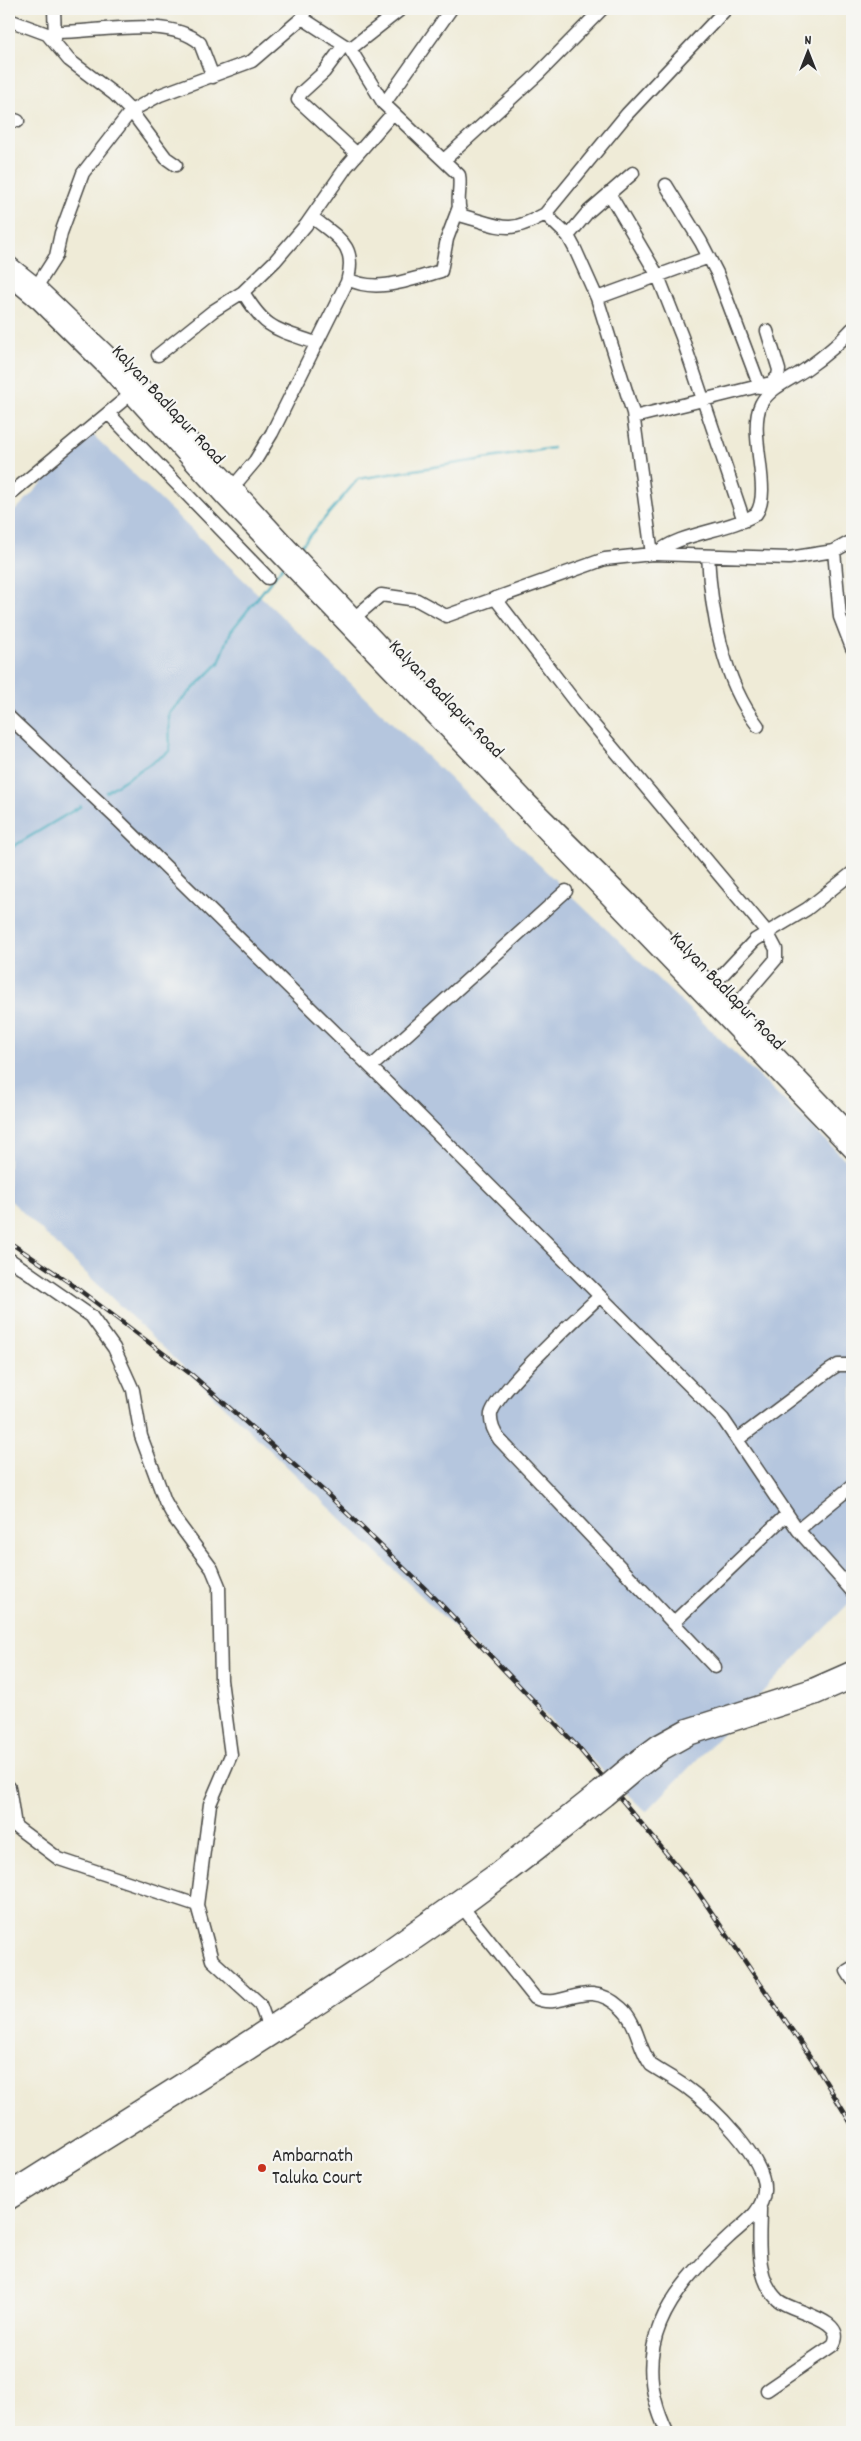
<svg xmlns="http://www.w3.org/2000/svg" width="861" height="2441" viewBox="0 0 861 2441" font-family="Dekko,sans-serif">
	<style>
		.industrial { fill: #b5c6de }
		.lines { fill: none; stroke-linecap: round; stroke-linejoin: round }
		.stream { stroke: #3da9bc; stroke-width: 2.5 }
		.minor-casing { stroke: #484845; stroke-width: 15 }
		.major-casing { stroke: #484845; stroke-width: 18 }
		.minor { stroke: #fff; stroke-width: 12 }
		.major { stroke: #fff; stroke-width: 15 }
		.rail-casing { stroke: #2b2b2b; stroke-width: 4.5 }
		.rail { stroke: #f6f6f2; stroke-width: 2.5; stroke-dasharray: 8; stroke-linecap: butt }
		.major-bridge-casing { stroke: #484845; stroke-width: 18; stroke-linecap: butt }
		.major-bridge { stroke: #fff; stroke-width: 15 }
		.poi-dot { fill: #c8321e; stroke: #f6f6f2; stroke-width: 2 }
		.labels { text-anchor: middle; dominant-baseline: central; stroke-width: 4.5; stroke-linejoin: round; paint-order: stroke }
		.street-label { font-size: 19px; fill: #2b2b2b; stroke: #f6f6f2 }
		.poi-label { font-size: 19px; fill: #2b2b2b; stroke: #f6f6f2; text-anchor: start }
	</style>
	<rect width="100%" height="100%" fill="#f6f6f2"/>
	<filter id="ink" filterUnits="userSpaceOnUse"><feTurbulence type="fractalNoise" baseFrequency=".02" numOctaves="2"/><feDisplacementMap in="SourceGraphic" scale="10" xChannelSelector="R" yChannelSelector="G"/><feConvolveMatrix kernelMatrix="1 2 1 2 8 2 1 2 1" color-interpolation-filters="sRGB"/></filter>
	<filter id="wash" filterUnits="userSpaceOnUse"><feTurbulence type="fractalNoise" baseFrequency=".0096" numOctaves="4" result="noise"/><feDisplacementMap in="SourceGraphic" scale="20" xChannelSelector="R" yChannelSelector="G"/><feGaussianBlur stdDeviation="1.12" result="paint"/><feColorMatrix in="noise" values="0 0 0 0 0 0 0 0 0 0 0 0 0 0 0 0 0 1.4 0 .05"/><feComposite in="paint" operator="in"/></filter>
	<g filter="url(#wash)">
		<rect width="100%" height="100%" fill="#efebd7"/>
		<path class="industrial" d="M 91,433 L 852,1166 L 852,1600 L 646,1812 L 9,1199 L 9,517 Z"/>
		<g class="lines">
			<path class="stream" d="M 301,546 L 358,479 L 553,448
				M 106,792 L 170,751 L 169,713 L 219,663 L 231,631 L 283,566
				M 9,849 L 81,806"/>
		</g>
	</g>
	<g filter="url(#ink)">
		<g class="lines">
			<defs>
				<path id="minor" d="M 54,9 L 55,39
					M 302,18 L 350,49 L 384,104 L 459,175 C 462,188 454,207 463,216 C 503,227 507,235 545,214 L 568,236 L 575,249 L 597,298 L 633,413 L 652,554 L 605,559 L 446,616 L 417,600 L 381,595 L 348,623
					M 9,20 L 47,34 L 69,60 L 114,94 L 131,111 L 166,158 L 176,165
					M 55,32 C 94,33 169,15 200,43 L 213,77
					M 344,45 L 324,72 L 301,93 L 298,100 L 357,154
					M 350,49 L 401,9
					M 384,104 L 451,9
					M 9,118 L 18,121
					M 444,160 L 538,74 L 602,9
					M 666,185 L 701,242 L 717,273 L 760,387
					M 609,193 L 658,276 L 682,337 L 744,521
					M 545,214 L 627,114 L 726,9
					M 568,236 L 588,212 L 633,173
					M 348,279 C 376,294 412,279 441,271 L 447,239 L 459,207
					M 33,292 L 56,256 L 61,233 L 83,173 L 131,111 L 160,95 L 252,61 L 302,18 L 306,9
					M 243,292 C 266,330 275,329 316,343
					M 597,298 L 709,257
					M 158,355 L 213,311 L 243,292 L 275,261 L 306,225 L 347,166 L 393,113
					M 108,413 L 268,578
					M 634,417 L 771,383 L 778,376 L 779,370 L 767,331
					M 227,494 L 255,461 L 272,433 L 347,282 C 358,245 338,238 312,217
					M 9,495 L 137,389
					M 834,551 L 840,617 L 852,648
					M 653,554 L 789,558 L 834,551 L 852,541
					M 656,554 C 677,533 729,531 756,514 C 773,491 747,433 761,404 C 769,388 792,379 806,369 C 823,357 839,344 852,329
					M 708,556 C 711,612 723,681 758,726
					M 495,598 L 582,711 L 767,932 L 776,949 L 776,959 L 727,1016
					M 9,717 L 116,818 L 389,1085 L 723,1419 L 798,1530 L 852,1591
					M 711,987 L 755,940 L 807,909 L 852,873
					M 371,1067 L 566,891
					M 9,1259 L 91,1316 L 114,1348 L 133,1390 L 141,1436 L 165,1501 L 175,1519 L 212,1569 L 219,1586 L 221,1680 L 231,1755 L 210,1804 L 197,1905
					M 600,1296 C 579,1316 496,1392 491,1414 C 490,1423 494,1432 499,1439 L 715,1667
					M 737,1440 L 830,1370 L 838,1365 L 852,1365
					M 798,1530 L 852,1486
					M 673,1623 L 787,1514
					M 9,1787 L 15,1826 L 59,1859 L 197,1905 L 212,1960 L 260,2004 L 268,2026
					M 463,1908 L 535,1998 C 563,2012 585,1975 621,2008 C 638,2023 638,2048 651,2065 C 663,2073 675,2079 686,2087 C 711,2105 767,2159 764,2191 C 763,2212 743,2224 729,2237 C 668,2293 627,2348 667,2432
					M 852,1968 L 847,1971 L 852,1979
					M 760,2208 C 760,2238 754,2277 778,2300 C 791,2312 849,2319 833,2345 L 767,2390"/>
				<path id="major" d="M 9,264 L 38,287 L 141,386 L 288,546 L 528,801 L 638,910 L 852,1133
					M 9,277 L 39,302 L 110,372 L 224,498 L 852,1151
					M 630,1763 L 657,1743 L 686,1727 L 811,1687 L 852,1669
					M 637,1772 L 663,1752 L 690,1737 L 815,1697 L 852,1681
					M 9,2190 L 218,2058 L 384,1950 L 493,1873 L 599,1789
					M 9,2202 C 155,2111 303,2021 444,1922 C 500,1883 553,1840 606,1798"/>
			</defs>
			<use href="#minor" class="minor-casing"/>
			<use href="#major" class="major-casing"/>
			<use href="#minor" class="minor"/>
			<use href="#major" class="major"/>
			<defs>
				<path id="rail" d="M 9,1242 L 70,1283 L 192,1375 L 325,1492 L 434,1597 L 577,1746 L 695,1888 L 813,2061 L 852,2125"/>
			</defs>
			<use href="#rail" class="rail-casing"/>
			<use href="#rail" class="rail"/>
			<defs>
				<path id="major-bridge" d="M 599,1789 L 630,1763
					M 606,1798 L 637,1772"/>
			</defs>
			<use href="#major-bridge" class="major-bridge-casing"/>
			<use href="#major-bridge" class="major-bridge"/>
		</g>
	</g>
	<circle class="poi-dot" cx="262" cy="2168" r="5"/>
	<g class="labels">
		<g class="street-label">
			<text transform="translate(167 406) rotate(47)">Kalyan Badlapur Road</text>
			<text transform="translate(445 700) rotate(46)">Kalyan Badlapur Road</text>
			<text transform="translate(726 992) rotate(46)">Kalyan Badlapur Road</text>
		</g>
		<g class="poi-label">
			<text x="272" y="2157">Ambarnath<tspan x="272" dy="22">Taluka Court</tspan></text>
		</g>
	</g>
	<rect width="861" height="2441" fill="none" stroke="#f6f6f2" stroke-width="30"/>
	<g transform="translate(808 52)" stroke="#f6f6f2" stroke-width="4" paint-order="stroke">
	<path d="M0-4L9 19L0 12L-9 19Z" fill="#2b2b2b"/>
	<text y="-8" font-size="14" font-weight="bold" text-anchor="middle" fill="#2b2b2b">N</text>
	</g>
</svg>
